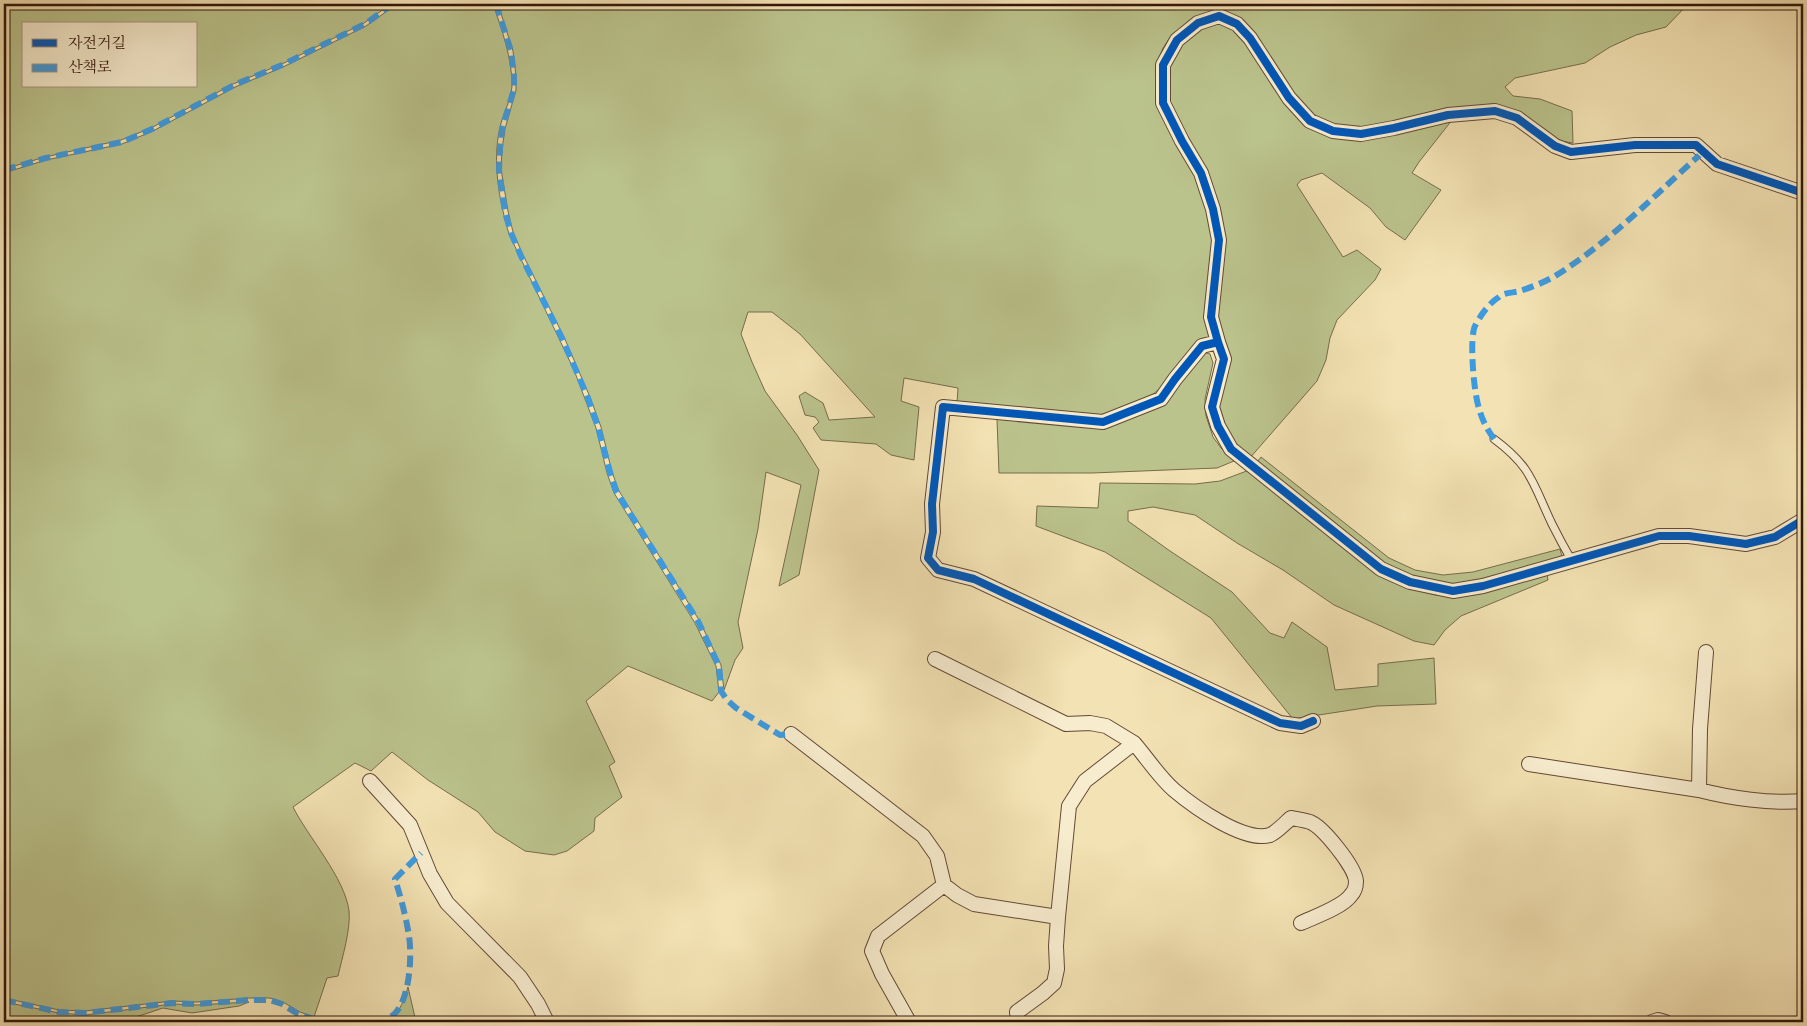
<svg xmlns="http://www.w3.org/2000/svg" width="1807" height="1026" viewBox="0 0 1807 1026" font-family="'Libre Caslon Text','Noto Serif KR',serif">
	<style>
		.green { fill: #bbc38c; stroke: #776c4c; fill-rule: evenodd }
		.lines { fill: none; stroke-linecap: round; stroke-linejoin: round }
		.service-casing { stroke: #634935; stroke-width: 9 }
		.minor-casing { stroke: #634935; stroke-width: 16 }
		.service { stroke: #f7ecce; stroke-width: 7 }
		.minor { stroke: #f7ecce; stroke-width: 14 }
		.quiet { stroke: #3e9ade; stroke-width: 6; stroke-dasharray: 12 6; stroke-linecap: butt }
		.cycleway-casing { stroke: #f7ecce; stroke-width: 11 }
		.cycleway { stroke: #0057b8; stroke-width: 8 }
	</style>
	<rect width="100%" height="100%" fill="#f3e2b3"/>
	<filter id="stains"><feTurbulence type="fractalNoise" baseFrequency=".004" numOctaves="4"/><feColorMatrix values="0 0 0 0 .2 0 0 0 0 .09 0 0 0 0 .02 0 0 0 .5 -.17"/></filter>
	<radialGradient id="worn" r=".72"><stop offset=".6" stop-color="#630" stop-opacity="0"/><stop offset="1" stop-color="#630" stop-opacity=".3"/></radialGradient>
	<path class="green" d="M 4,4 L 391,4 L 364,23 L 282,64 L 233,84 L 151,128 L 121,140 L 45,157 L 4,169 ZM 24,24 L 196,24 L 196,86 L 24,86 Z
		M 397,4 L 493,4 C 502,30 512,58 512,86 C 511,100 503,114 500,127 C 492,162 499,200 509,234 L 574,370 L 596,428 L 607,473 L 614,493 L 695,623 L 716,666 L 719,692 L 712,701 L 628,666 L 586,701 L 615,762 L 609,766 L 622,797 L 595,818 L 594,831 L 567,851 L 554,855 L 525,851 L 495,832 L 478,812 L 428,780 L 392,752 L 371,771 L 355,763 L 293,807 C 308,837 345,878 349,911 C 351,929 342,958 338,976 L 327,978 L 314,1017 L 300,1012 L 283,1002 L 270,998 L 249,998 L 197,1002 L 172,1001 L 85,1011 L 59,1010 L 4,998 L 4,173 L 46,160 L 122,144 L 153,131 L 235,87 L 283,67 L 366,26 Z
		M 498,4 L 1688,4 L 1666,27 L 1636,35 L 1610,47 L 1585,63 L 1515,78 L 1505,87 L 1513,96 L 1540,99 L 1572,111 L 1573,143 L 1561,141 L 1539,125 L 1502,107 L 1480,106 L 1454,110 L 1365,130 C 1345,132 1327,126 1309,116 L 1239,18 L 1218,12 L 1208,15 L 1195,21 L 1171,36 L 1163,48 L 1158,60 L 1156,73 L 1156,90 L 1162,108 L 1200,177 L 1210,211 L 1216,242 L 1216,275 L 1223,270 C 1222,237 1219,200 1205,169 C 1198,155 1187,142 1180,128 C 1166,101 1160,66 1183,43 C 1187,38 1193,35 1198,31 C 1211,22 1218,19 1232,28 C 1252,39 1259,59 1272,77 C 1284,93 1302,123 1319,131 C 1323,133 1330,133 1334,134 C 1375,141 1417,125 1456,115 L 1419,162 L 1412,173 L 1441,190 L 1405,240 L 1386,227 L 1370,208 L 1322,173 L 1301,180 L 1297,185 L 1343,257 L 1357,250 L 1381,269 L 1375,280 L 1337,320 L 1330,338 L 1326,360 L 1317,381 L 1249,459 C 1236,446 1219,429 1217,410 C 1215,394 1230,375 1229,360 C 1229,354 1225,347 1224,341 L 1211,337 L 1194,346 L 1166,383 L 1151,396 L 1115,413 L 1093,417 L 957,403 L 958,388 L 904,378 L 901,401 L 919,407 L 914,460 L 891,455 L 876,444 L 821,440 L 813,428 L 819,422 L 815,417 L 805,415 L 799,396 L 805,392 L 823,403 L 829,420 L 875,417 L 800,334 L 772,312 L 748,312 L 741,334 L 752,362 L 765,391 L 797,435 L 819,470 L 799,575 L 779,586 L 801,485 L 766,472 L 758,529 L 738,622 L 743,648 L 735,660 L 724,690 L 721,665 L 699,620 L 619,491 L 612,472 L 601,427 L 590,397 L 564,337 L 523,255 L 513,232 L 508,211 L 501,169 L 502,149 L 505,129 L 516,90 L 516,76 L 513,51 Z
		M 1203,352 L 1210,354 L 1213,363 L 1205,399 L 1206,416 L 1213,437 L 1221,448 L 1234,461 L 1217,468 L 1092,473 L 999,473 L 997,419 L 1100,427 L 1148,411 Z
		M 1261,457 L 1389,558 L 1415,570 L 1443,575 L 1473,572 L 1560,549 L 1563,560 L 1477,582 L 1449,586 L 1410,579 L 1380,561 L 1257,462 Z
		M 1252,469 L 1406,587 L 1435,595 L 1459,595 L 1547,573 L 1548,580 L 1461,616 L 1445,630 L 1434,645 L 1414,641 L 1334,605 L 1283,570 L 1237,543 L 1195,515 L 1153,507 L 1128,511 L 1128,521 L 1170,551 L 1232,592 L 1270,633 L 1284,638 L 1292,622 L 1327,647 L 1335,690 L 1378,686 L 1378,664 L 1434,658 L 1436,704 L 1377,706 L 1293,719 L 1211,618 L 1105,552 L 1036,526 L 1037,506 L 1098,508 L 1100,483 L 1195,484 L 1220,481 Z
		M 408,987 L 416,1022 L 380,1022 C 398,1018 403,1004 408,987 Z
		M 4,1002 L 59,1013 L 85,1015 L 172,1004 L 197,1005 L 249,1002 L 239,1006 L 192,1013 L 163,1008 L 136,1017 L 127,1017 L 118,1022 L 4,1022 Z"/>
	<g class="lines">
		<defs>
			<path id="service" d="M 1494,439 C 1532,467 1533,484 1552,524 C 1558,536 1565,549 1572,561"/>
			<path id="minor" d="M 1218,342 L 1211,317 L 1219,240 L 1213,209 L 1201,173 L 1182,141 L 1163,103 L 1163,65 L 1177,40 L 1198,23 L 1219,16 L 1237,24 L 1250,38 L 1289,98 L 1310,121 L 1333,131 L 1361,134 L 1394,128 L 1448,115 L 1495,111 L 1517,118 L 1555,146 L 1571,152 L 1635,145 L 1696,145 L 1717,164 L 1803,193
				M 935,659 L 1066,724 L 1090,723 L 1106,726 L 1134,743
				M 1313,721 L 1301,726 L 1280,723 L 974,579 L 938,570 L 928,558 L 933,532 L 932,504 L 943,407 L 1103,422 L 1161,399 L 1175,379 L 1202,346 L 1218,342 L 1224,359 L 1212,407 L 1218,426 L 1231,449 L 1381,569 L 1410,582 L 1453,591 L 1483,586 L 1659,536 L 1689,536 L 1746,544 L 1775,537 L 1803,520
				M 791,734 L 923,836 L 937,856 L 944,885 L 957,895 L 974,904 L 1058,917
				M 1529,764 L 1699,790 C 1730,798 1771,804 1803,801
				M 370,781 L 410,825 L 430,874 L 447,903 L 520,977 L 538,1004 L 547,1022
				M 1699,790 L 1700,729 L 1706,652
				M 909,1022 L 882,974 L 872,951 L 878,936 L 944,885
				M 1018,1022 L 1017,1012 L 1043,993 L 1054,983 L 1057,969 L 1056,946 L 1058,917 L 1069,806 L 1085,781 L 1134,743 C 1147,758 1159,777 1174,790 C 1193,806 1244,843 1270,835 C 1277,832 1285,823 1291,818 C 1297,819 1304,820 1310,822 C 1323,827 1355,867 1356,881 C 1356,886 1354,892 1351,895 C 1343,907 1314,917 1301,923
				M 1652,1022 L 1658,1020 L 1665,1022"/>
		</defs>
		<use href="#service" class="service-casing"/>
		<use href="#minor" class="minor-casing"/>
		<use href="#service" class="service"/>
		<use href="#minor" class="minor"/>
		<path class="quiet" d="M 496,4 L 511,51 L 514,76 L 514,89 L 502,129 L 500,149 L 499,170 L 505,212 L 511,233 L 521,256 L 562,338 L 588,398 L 598,427 L 610,472 L 616,491 L 698,621 L 719,666 L 721,691 L 727,700 L 736,708 L 780,735 L 791,734
			M 4,170 L 46,158 L 122,142 L 152,129 L 234,85 L 282,65 L 365,24 L 393,4
			M 1494,439 C 1487,429 1482,420 1479,408 C 1474,395 1469,338 1475,326 C 1480,316 1489,303 1499,297 C 1504,292 1514,293 1520,291 C 1532,287 1545,282 1555,276 C 1610,242 1656,194 1703,152
			M 4,1000 L 59,1012 L 85,1013 L 172,1003 L 197,1004 L 249,1000 L 270,1000 L 282,1004 L 298,1014 L 314,1019 L 340,1022
			M 374,1022 C 382,1021 392,1018 397,1011 C 410,994 412,956 409,936 C 406,917 401,898 395,879 L 421,853"/>
		<defs>
			<path id="cycleway" d="M 1218,342 L 1211,317 L 1219,240 L 1213,209 L 1201,173 L 1182,141 L 1163,103 L 1163,65 L 1177,40 L 1198,23 L 1219,16 L 1237,24 L 1250,38 L 1289,98 L 1310,121 L 1333,131 L 1361,134 L 1394,128 L 1448,115 L 1495,111 L 1517,118 L 1555,146 L 1571,152 L 1635,145 L 1696,145 L 1717,164 L 1803,193
				M 1313,721 L 1301,726 L 1280,723 L 974,579 L 938,570 L 928,558 L 933,532 L 932,504 L 943,407 L 1103,422 L 1161,399 L 1175,379 L 1202,346 L 1218,342 L 1224,359 L 1212,407 L 1218,426 L 1231,449 L 1381,569 L 1410,582 L 1453,591 L 1483,586 L 1659,536 L 1689,536 L 1746,544 L 1775,537 L 1803,520"/>
		</defs>
		<use href="#cycleway" class="cycleway-casing"/>
		<use href="#cycleway" class="cycleway"/>
	</g>
	<rect width="1807" height="1026" fill="none" stroke="#f3e2b3" stroke-width="20"/>
	<rect x="5" y="5" width="1797" height="1016" fill="none" stroke="#33160b" stroke-width="2.5"/>
	<rect x="10" y="10" width="1787" height="1006" fill="none" stroke="#33160b"/>
	<rect x="22" y="22" width="175" height="65" fill="#f7ecce" stroke="#a99680"/>
	<rect x="32" y="39" width="25" height="8" fill="#0057b8" stroke="#a99680"/>
	<text x="68" y="48" font-size="15" fill="#33160b">자전거길</text>
	<rect x="32" y="64" width="25" height="8" fill="#3e9ade" stroke="#a99680"/>
	<text x="68" y="72" font-size="15" fill="#33160b">산책로</text>
	<rect width="100%" height="100%" filter="url(#stains)"/>
	<rect width="100%" height="100%" fill="url(#worn)"/>
</svg>
